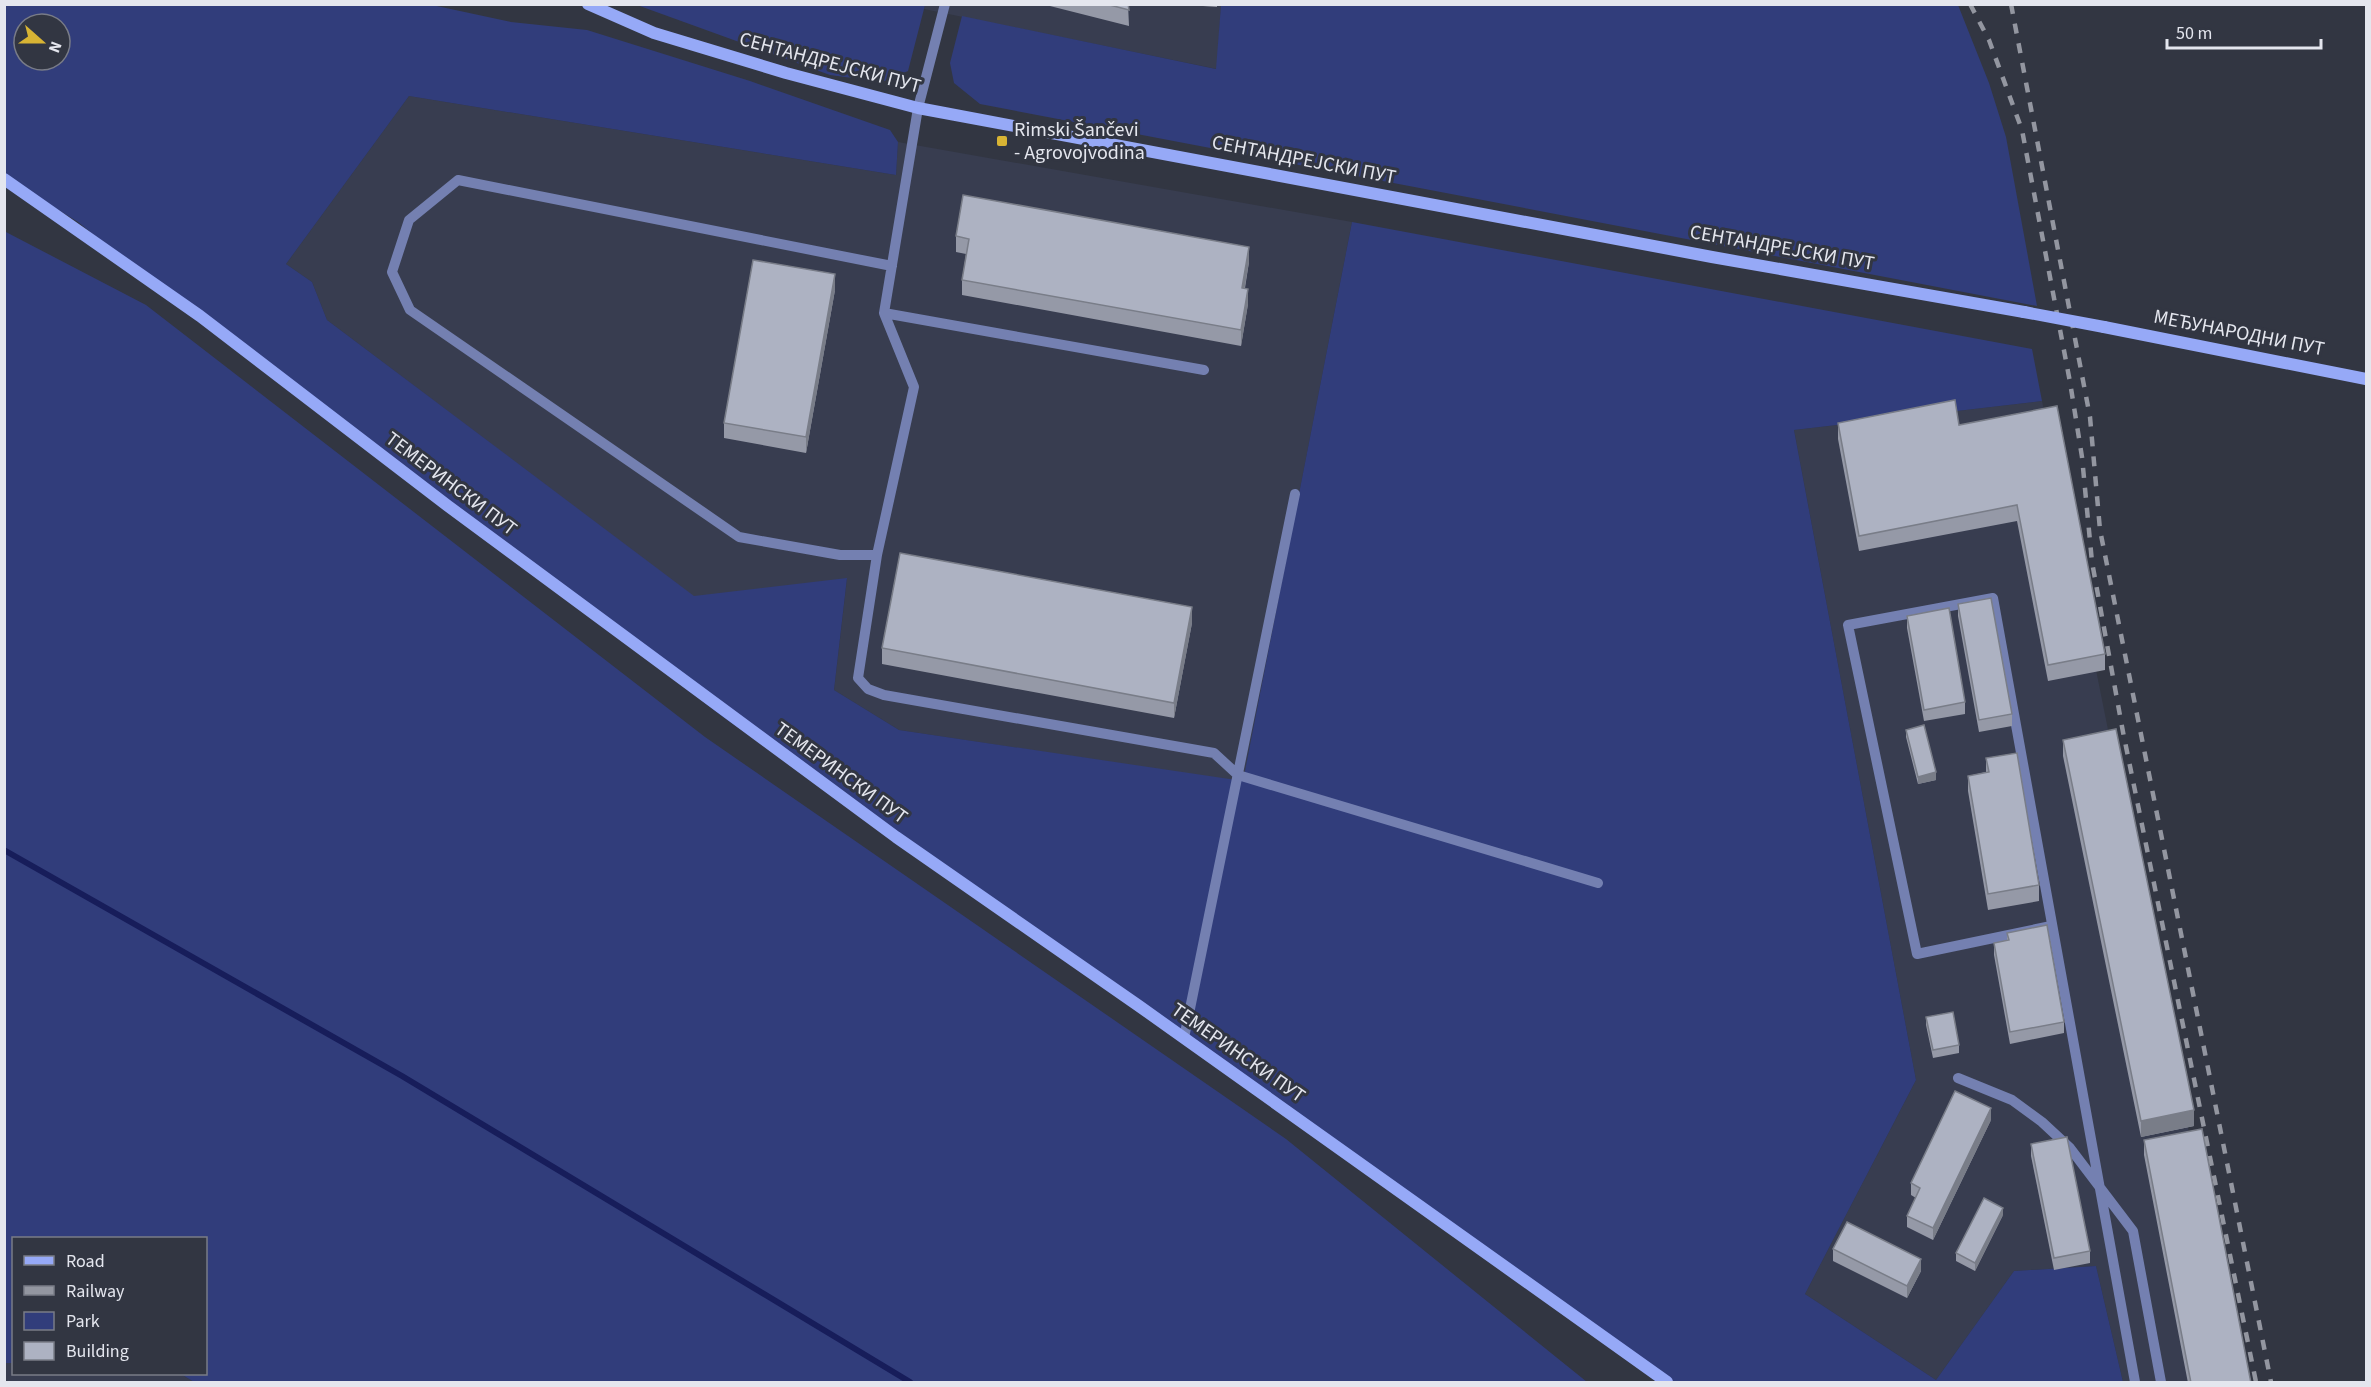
<svg xmlns="http://www.w3.org/2000/svg" width="2371" height="1387" viewBox="0 0 2371 1387" font-family="'Source Sans 3',sans-serif">
	<style>
		.built { fill: #383d50 }
		.green { fill: #313d7b; fill-rule: evenodd }
		.lines { fill: none; stroke-linecap: round; stroke-linejoin: round }
		.stream { stroke: #171d5a; stroke-width: 6 }
		.lane { stroke: #7480b1; stroke-width: 10 }
		.secondary { stroke: #96a9f7; stroke-width: 12 }
		.rail { stroke: #9396a0; stroke-width: 4.5; stroke-dasharray: 10 10; stroke-linecap: butt }
		.secondary-bridge { stroke: #96a9f7; stroke-width: 12 }
		.wall { fill: #9599a7 }
		.shaded-wall { fill: #797d88 }
		.building { fill: #adb2c2; stroke: #797d88; stroke-width: 1.5 }
		.poi-dot { fill: #d8b434; stroke: #323642; stroke-width: 2 }
		.labels { text-anchor: middle; dominant-baseline: central; stroke-width: 6; stroke-linejoin: round; paint-order: stroke }
		.street-label { font-size: 20px; fill: #e4e6ee; stroke: #323642 }
		.poi-label { font-size: 20px; fill: #e4e6ee; stroke: #323642; text-anchor: start }
	</style>
	<rect width="100%" height="100%" fill="#323642"/>
	<path class="built" d="M 925,4 L 1221,5 L 1217,69 L 924,9 Z
		M 409,96 L 896,175 L 898,142 L 1352,222 L 1243,782 L 899,730 L 834,690 L 847,579 L 694,597 L 327,320 L 312,282 L 286,264 Z
		M 2042,401 L 2239,1382 L 2123,1382 L 2096,1266 L 2014,1271 L 1936,1380 L 1805,1294 L 1916,1080 L 1794,430 Z
		M 4,1363 L 13,1363 L 14,1374 L 181,1374 L 194,1382 L 5,1382 Z"/>
	<path class="green" d="M 4,5 L 432,5 L 511,22 L 587,30 L 750,81 L 890,130 L 898,142 L 896,175 L 409,96 L 286,264 L 312,282 L 327,320 L 694,596 L 847,578 L 834,690 L 899,730 L 1243,781 L 1352,222 L 2032,349 L 2042,401 L 1794,430 L 1916,1080 L 1805,1294 L 1936,1380 L 2014,1271 L 2096,1266 L 2123,1382 L 1668,1382 L 723,717 L 423,486 L 201,322 L 78,222 L 5,177 ZM 24,24 L 60,24 L 60,60 L 24,60 Z
		M 637,5 L 925,5 L 908,71 L 882,82 L 830,75 Z
		M 1221,5 L 1958,5 L 1989,83 L 2006,137 L 2037,306 L 980,104 L 954,83 L 950,63 L 962,16 L 1216,69 Z
		M 4,231 L 146,305 L 705,737 L 1286,1139 L 1587,1382 L 194,1382 L 181,1374 L 206,1374 L 206,1238 L 14,1238 L 13,1363 L 5,1363 Z"/>
	<g class="lines">
		<path class="stream" d="M 4,850 L 402,1076 L 910,1382"/>
		<path class="lane" d="M 892,266 L 458,180 L 409,220 L 392,272 L 410,310 L 739,537 L 840,555 L 877,555 L 914,387 L 884,313 L 918,108 L 945,4
			M 884,313 L 1204,370
			M 877,555 L 858,678 L 868,689 L 884,695 L 1214,753 L 1238,775 L 1598,883
			M 2051,926 L 1917,954 L 1848,625 L 1993,598 L 2135,1382
			M 1184,1038 L 1295,494
			M 1958,1078 L 2012,1100 L 2042,1122 L 2070,1148 L 2133,1231 L 2161,1382"/>
		<path class="secondary" d="M 588,4 L 654,33 L 786,73 L 918,108 L 1712,257 L 2024,312
			M 4,179 L 200,316 L 448,506 L 896,837 L 1139,1006 L 1667,1382
			M 2104,327 L 2366,379"/>
		<path class="rail" d="M 1970,4 L 1989,40 L 2022,130 L 2070,382 L 2082,457 L 2092,562 L 2123,732 L 2256,1382
			M 2011,4 L 2090,417 L 2100,530 L 2271,1382"/>
		<path class="secondary-bridge" d="M 2024,312 L 2104,327"/>
	</g>
	<path class="wall" d="M 1042,4 L 1128,4 L 1129,26 Z
		M 1189,4 L 1217,4 L 1217,7 L 1189,5 Z
		M 956,236 L 1249,262 L 1245,288 L 1248,304 L 1241,346 L 962,295 L 962,280 L 966,254 L 956,252 Z
		M 835,290 L 806,453 L 724,438 L 724,423 Z
		M 2057,406 L 2105,654 L 2105,670 L 2048,681 L 2017,521 L 1859,551 L 1838,439 L 1838,423 L 1959,425 Z
		M 1958,604 L 2012,714 L 2012,726 L 1979,732 L 1958,616 Z
		M 1907,616 L 1965,702 L 1965,714 L 1924,721 L 1907,628 Z
		M 1192,623 L 1174,718 L 882,664 L 882,648 Z
		M 1906,730 L 1936,780 L 1918,784 L 1906,737 Z
		M 2063,740 L 2194,1126 L 2141,1137 L 2063,756 Z
		M 1986,758 L 2039,885 L 2039,901 L 1988,910 L 1968,791 L 1968,776 L 1986,772 Z
		M 2007,933 L 2064,1022 L 2064,1033 L 2010,1044 L 1994,955 L 1994,943 L 2007,940 Z
		M 1926,1017 L 1959,1045 L 1959,1053 L 1933,1058 L 1926,1025 Z
		M 1991,1120 L 1933,1240 L 1907,1227 L 1907,1216 L 1916,1198 L 1911,1195 L 1911,1183 Z
		M 2144,1140 L 2251,1383 L 2188,1383 L 2144,1155 Z
		M 2031,1144 L 2090,1251 L 2090,1263 L 2054,1270 L 2031,1156 Z
		M 2003,1215 L 1975,1271 L 1956,1261 L 1956,1253 Z
		M 1833,1249 L 1921,1271 L 1907,1298 L 1833,1261 Z"/>
	<path class="shaded-wall" d="M 1249,247 L 1249,262 L 1242,303 L 1242,288 Z
		M 835,274 L 835,290 L 806,453 L 806,437 Z
		M 1248,289 L 1248,304 L 1241,346 L 1241,330 Z
		M 1192,607 L 1192,623 L 1174,718 L 1174,703 Z
		M 1936,772 L 1936,780 L 1918,784 L 1918,777 Z
		M 1991,1108 L 1991,1120 L 1933,1240 L 1933,1228 Z
		M 2194,1110 L 2194,1126 L 2141,1137 L 2141,1121 Z
		M 2003,1208 L 2003,1215 L 1975,1271 L 1975,1263 Z
		M 1921,1259 L 1921,1271 L 1907,1298 L 1907,1286 Z"/>
	<path class="building" d="M 1106,4 L 1128,4 L 1129,10 Z
		M 963,195 L 1249,247 L 1242,288 L 1248,289 L 1241,330 L 962,280 L 969,239 L 956,236 Z
		M 753,260 L 835,274 L 806,437 L 724,423 Z
		M 1955,400 L 1959,425 L 2057,406 L 2105,654 L 2048,665 L 2017,505 L 1859,536 L 1838,423 Z
		M 900,553 L 1192,607 L 1174,703 L 882,648 Z
		M 1991,598 L 2012,714 L 1979,720 L 1958,604 Z
		M 1949,608 L 1965,702 L 1924,710 L 1907,616 Z
		M 1924,725 L 1936,772 L 1918,777 L 1906,730 Z
		M 2116,729 L 2194,1110 L 2141,1121 L 2063,740 Z
		M 2017,753 L 2039,885 L 1988,894 L 1968,776 L 1989,772 L 1986,758 Z
		M 2047,925 L 2064,1022 L 2010,1032 L 1994,943 L 2009,940 L 2007,933 Z
		M 1953,1012 L 1959,1045 L 1933,1050 L 1926,1017 Z
		M 1955,1091 L 1991,1108 L 1933,1228 L 1907,1216 L 1920,1188 L 1911,1183 Z
		M 2202,1129 L 2251,1383 L 2191,1383 L 2144,1140 Z
		M 2067,1137 L 2090,1251 L 2054,1258 L 2031,1144 Z
		M 1984,1198 L 2003,1208 L 1975,1263 L 1956,1253 Z
		M 1847,1222 L 1921,1259 L 1907,1286 L 1833,1249 Z"/>
	<rect class="poi-dot" x="996" y="135" width="12" height="12" rx="3"/>
	<g class="labels">
		<g class="street-label">
			<text transform="translate(830 63) rotate(15)">СЕНТАНДРЕЈСКИ ПУТ</text>
			<text transform="translate(1304 160) rotate(11)">СЕНТАНДРЕЈСКИ ПУТ</text>
			<text transform="translate(1782 248) rotate(10)">СЕНТАНДРЕЈСКИ ПУТ</text>
			<text transform="translate(2239 333) rotate(11)">МЕЂУНАРОДНИ ПУТ</text>
			<text transform="translate(451 484) rotate(37)">ТЕМЕРИНСКИ ПУТ</text>
			<text transform="translate(841 773) rotate(36)">ТЕМЕРИНСКИ ПУТ</text>
			<text transform="translate(1238 1053) rotate(35)">ТЕМЕРИНСКИ ПУТ</text>
		</g>
		<g class="poi-label">
			<text x="1014" y="130">Rimski Šančevi<tspan x="1014" dy="23">- Agrovojvodina</tspan></text>
		</g>
	</g>
	<rect width="2371" height="1387" fill="none" stroke="#e4e6ee" stroke-width="12"/>
	<rect x="12" y="1237" width="195" height="138" fill="#323642" stroke="#797c87" stroke-width="1.5"/>
	<rect x="24" y="1256" width="30" height="9" fill="#96a9f7" stroke="#797c87" stroke-width="1.5"/>
	<text x="66" y="1267" font-size="18" fill="#e4e6ee">Road</text>
	<rect x="24" y="1286" width="30" height="9" fill="#9396a0" stroke="#797c87" stroke-width="1.5"/>
	<text x="66" y="1297" font-size="18" fill="#e4e6ee">Railway</text>
	<rect x="24" y="1312" width="30" height="18" fill="#313d7b" stroke="#797c87" stroke-width="1.5"/>
	<text x="66" y="1327" font-size="18" fill="#e4e6ee">Park</text>
	<rect x="24" y="1342" width="30" height="18" fill="#adb2c2" stroke="#797c87" stroke-width="1.5"/>
	<text x="66" y="1357" font-size="18" fill="#e4e6ee">Building</text>
	<g transform="translate(42 42) rotate(111)"><circle r="28" fill="#323642" stroke="#797c87" stroke-width="1.5"/>
	<path d="M0-4.5L10 22L0 15L-10 22Z" fill="#d8b434"/>
	<text y="-9" font-size="16" font-weight="bold" text-anchor="middle" fill="#e4e6ee">N</text>
	</g>
	<path d="M2167 39v9h154v-9" fill="none" stroke="#e4e6ee" stroke-width="3"/>
	<text x="2176" y="39" font-size="18" fill="#e4e6ee" stroke="#323642" stroke-width="4.5" paint-order="stroke">50 m</text>
</svg>
